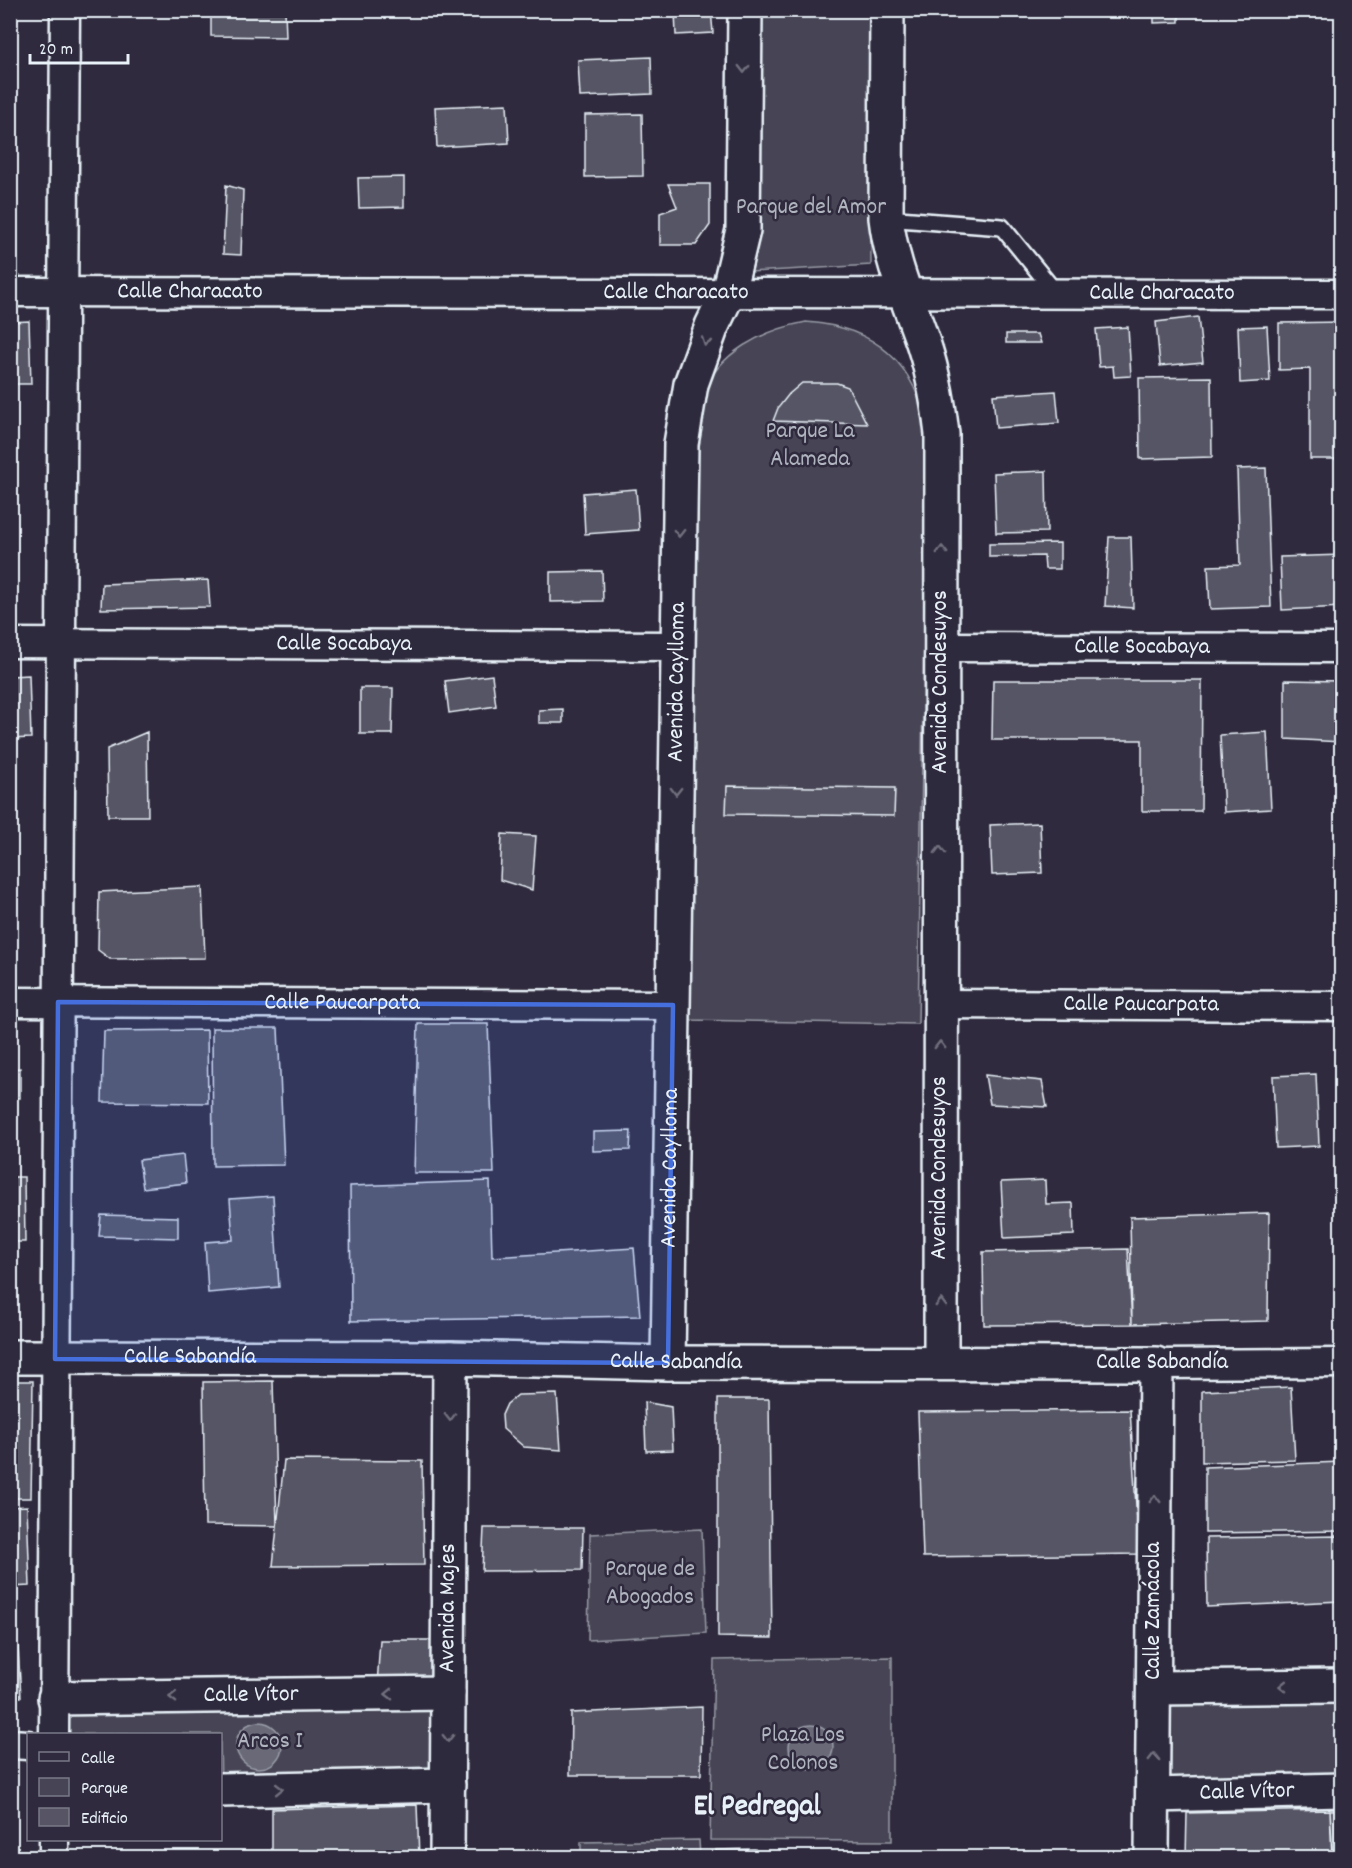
<svg xmlns="http://www.w3.org/2000/svg" width="1352" height="1868" viewBox="0 0 1352 1868" font-family="Dekko,sans-serif">
	<style>
		.green { fill: #464455; stroke: #979aa6; stroke-width: 1.5 }
		.water { fill: #696978; stroke: #9c9fab; stroke-width: 1.5 }
		.building { fill: #575565; stroke: #e8f1f8; stroke-width: 1.5 }
		.lines { fill: none; stroke-linecap: round; stroke-linejoin: round }
		.service-casing { stroke: #e8f1f8; stroke-width: 20 }
		.minor-casing { stroke: #e8f1f8; stroke-width: 33 }
		.tertiary-casing { stroke: #e8f1f8; stroke-width: 38 }
		.secondary-casing { stroke: #e8f1f8; stroke-width: 38 }
		.service { stroke: #2f2a3d; stroke-width: 15 }
		.minor { stroke: #2f2a3d; stroke-width: 28 }
		.tertiary { stroke: #2f2a3d; stroke-width: 33 }
		.secondary { stroke: #2f2a3d; stroke-width: 33 }
		.oneway { stroke: #70707e }
		.marked { fill: #466fde; fill-opacity: 0.2; stroke: #466fde; stroke-width: 4.5; stroke-linejoin: round }
		.labels { text-anchor: middle; dominant-baseline: central; stroke-width: 5; stroke-linejoin: round; paint-order: stroke }
		.park-label { font-size: 24px; fill: #afb4bf; stroke: #2f2a3d }
		.street-label { font-size: 24px; fill: #e8f1f8; stroke: #2f2a3d }
		.district-label { font-size: 30px; font-weight: bold; fill: #e8f1f8; stroke: #2f2a3d }
	</style>
	<rect width="100%" height="100%" fill="#2f2a3d"/>
	<filter id="ink" filterUnits="userSpaceOnUse"><feTurbulence type="fractalNoise" baseFrequency=".0167" numOctaves="2"/><feDisplacementMap in="SourceGraphic" scale="12" xChannelSelector="R" yChannelSelector="G"/><feConvolveMatrix kernelMatrix="1 2 1 2 8 2 1 2 1" color-interpolation-filters="sRGB"/></filter>
	<g filter="url(#ink)">
		<path class="green" d="M 755,11 L 869,11 L 871,265 L 749,272 Z
			M 806,322 C 875,327 916,362 927,431 L 918,1024 L 688,1020 L 694,442 C 696,427 697,410 702,396 C 717,352 764,330 806,322 Z
			M 702,1529 L 706,1633 L 588,1640 L 590,1534 Z
			M 892,1657 L 892,1841 L 710,1840 L 714,1660 Z
			M 1341,1692 L 1341,1790 L 1154,1795 L 1154,1698 Z
			M 448,1693 L 448,1785 L 221,1790 L 220,1734 L 54,1734 L 55,1698 Z
			M 699,1840 L 700,1857 L 581,1857 L 581,1842 Z
			M 758,1854 L 832,1856 L 832,1857 L 759,1858 Z"/>
		<path class="water" d="M236 1745a23 23 0 1 1 46 0a23 23 0 1 1-46 0Z
			M789 1747a22 22 0 1 1 44 0a22 22 0 1 1-44 0Z"/>
		<path class="building" d="M 211,10 L 285,10 L 286,37 L 211,36 Z
			M 675,10 L 711,10 L 713,33 L 676,35 Z
			M 1154,10 L 1179,10 L 1179,22 L 1154,23 Z
			M 651,57 L 652,94 L 580,97 L 578,60 Z
			M 507,104 L 509,143 L 437,147 L 435,107 Z
			M 642,114 L 643,176 L 585,177 L 585,115 Z
			M 404,177 L 404,207 L 359,208 L 358,178 Z
			M 668,184 L 710,184 L 710,225 L 696,245 L 660,245 L 660,213 L 677,207 Z
			M 226,185 L 243,190 L 241,255 L 223,254 Z
			M 1198,317 L 1203,362 L 1160,366 L 1156,322 Z
			M 29,321 L 31,384 L 10,384 L 10,322 Z
			M 1342,322 L 1342,459 L 1310,459 L 1310,369 L 1279,370 L 1279,323 Z
			M 1267,326 L 1270,381 L 1240,383 L 1238,327 Z
			M 1128,327 L 1131,376 L 1114,377 L 1113,366 L 1099,367 L 1096,329 Z
			M 1006,334 L 1038,334 L 1041,343 L 1006,343 Z
			M 1211,377 L 1212,457 L 1140,459 L 1139,378 Z
			M 802,383 L 837,383 L 848,387 L 867,424 L 773,421 L 778,408 L 789,394 Z
			M 1056,391 L 1059,423 L 996,428 L 993,395 Z
			M 1266,468 L 1271,607 L 1210,609 L 1208,566 L 1240,565 L 1237,469 Z
			M 1046,471 L 1047,532 L 996,533 L 994,473 Z
			M 636,489 L 639,530 L 585,534 L 583,493 Z
			M 1109,537 L 1131,537 L 1133,608 L 1105,606 Z
			M 1060,543 L 1060,569 L 1045,569 L 1044,556 L 989,557 L 989,544 Z
			M 1342,555 L 1342,607 L 1282,610 L 1280,557 Z
			M 602,571 L 603,601 L 550,602 L 550,572 Z
			M 208,580 L 210,607 L 101,609 L 102,584 Z
			M 29,675 L 31,738 L 10,739 L 10,676 Z
			M 492,675 L 496,706 L 449,713 L 445,681 Z
			M 993,680 L 1202,680 L 1201,811 L 1142,811 L 1142,740 L 992,740 Z
			M 1285,680 L 1342,681 L 1342,742 L 1285,739 Z
			M 360,688 L 393,688 L 392,734 L 360,734 Z
			M 563,709 L 563,723 L 539,723 L 539,710 Z
			M 147,732 L 148,816 L 108,816 L 107,749 Z
			M 1267,732 L 1271,809 L 1224,812 L 1220,735 Z
			M 727,786 L 895,788 L 894,816 L 726,814 Z
			M 1040,823 L 1042,873 L 992,875 L 990,825 Z
			M 502,834 L 536,836 L 532,890 L 500,880 Z
			M 202,887 L 205,958 L 110,959 L 98,950 L 99,892 Z
			M 418,1024 L 488,1024 L 494,1173 L 414,1173 Z
			M 212,1028 L 278,1028 L 284,1165 L 213,1166 Z
			M 207,1030 L 208,1103 L 102,1102 L 104,1031 Z
			M 20,1068 L 20,1098 L 10,1098 L 10,1069 Z
			M 1316,1074 L 1319,1146 L 1276,1148 L 1273,1076 Z
			M 985,1075 L 1042,1081 L 1047,1107 L 990,1104 Z
			M 631,1131 L 630,1150 L 593,1151 L 593,1132 Z
			M 183,1155 L 186,1183 L 143,1188 L 139,1160 Z
			M 10,1177 L 24,1177 L 25,1242 L 10,1242 Z
			M 1045,1180 L 1046,1204 L 1073,1203 L 1074,1235 L 1004,1238 L 1001,1182 Z
			M 490,1181 L 492,1257 L 634,1248 L 640,1316 L 351,1321 L 350,1186 Z
			M 273,1196 L 279,1287 L 208,1293 L 205,1242 L 233,1240 L 230,1199 Z
			M 1269,1213 L 1268,1321 L 1132,1324 L 1130,1217 Z
			M 101,1215 L 178,1217 L 178,1238 L 99,1236 Z
			M 1128,1249 L 1132,1324 L 984,1325 L 983,1252 Z
			M 10,1381 L 33,1381 L 31,1498 L 10,1498 Z
			M 273,1381 L 277,1526 L 205,1525 L 203,1382 Z
			M 1291,1387 L 1295,1460 L 1202,1462 L 1202,1391 Z
			M 557,1394 L 561,1450 L 524,1447 L 503,1429 L 502,1415 L 507,1404 L 518,1395 Z
			M 718,1399 L 769,1399 L 772,1638 L 718,1637 Z
			M 644,1402 L 671,1407 L 673,1450 L 646,1451 Z
			M 1130,1410 L 1139,1554 L 923,1557 L 918,1412 Z
			M 284,1460 L 422,1461 L 424,1565 L 273,1566 Z
			M 1342,1462 L 1342,1531 L 1205,1533 L 1205,1467 Z
			M 27,1506 L 30,1586 L 10,1587 L 10,1507 Z
			M 484,1528 L 583,1528 L 582,1570 L 482,1571 Z
			M 1340,1536 L 1342,1601 L 1207,1607 L 1206,1538 Z
			M 380,1640 L 441,1640 L 441,1682 L 377,1686 Z
			M 10,1646 L 18,1646 L 21,1697 L 10,1697 Z
			M 702,1707 L 701,1775 L 570,1775 L 571,1713 Z
			M 417,1805 L 419,1858 L 272,1858 L 272,1809 Z
			M 1330,1810 L 1333,1858 L 1186,1858 L 1187,1813 Z
			M 1330,1810 L 1342,1810 L 1342,1858 L 1332,1858 Z
			M 755,1849 L 756,1858 L 716,1858 L 716,1850 Z"/>
		<g class="lines">
			<defs>
				<path id="service" d="M 886,218 L 1002,227 L 1056,293"/>
				<g id="minor">
					<path id="s1" d="M 10,292 L 1342,294"/>
					<path id="s2" d="M 10,643 L 678,646"/>
					<path id="s3" d="M 941,647 L 1342,648"/>
					<path id="s4" d="M 10,1002 L 673,1005"/>
					<path id="s5" d="M 940,1004 L 1342,1006"/>
					<path d="M 1156,1364 L 1342,1363"/>
					<path d="M 54,1734 L 65,10"/>
					<path d="M 10,1744 L 28,1745"/>
					<path d="M 54,1858 L 54,1840"/>
				</g>
				<g id="tertiary">
					<path id="s6" d="M 10,1357 L 450,1358"/>
					<path d="M 1154,1688 L 1342,1686"/>
					<path id="s7" d="M 55,1698 L 448,1693"/>
					<path d="M 220,1790 L 448,1785"/>
					<path id="s8" d="M 1154,1795 L 1342,1790"/>
				</g>
				<g id="secondary">
					<path d="M 887,10 L 886,218 C 891,260 906,295 920,334 C 932,366 938,400 942,434 L 941,1362"/>
					<path id="s9" d="M 668,1363 L 681,444 L 691,384 L 712,326 L 728,293 L 743,230 L 745,10"/>
					<path id="s10" d="M 447,1858 L 450,1358 L 668,1363 L 1156,1364 L 1152,1858"/>
				</g>
			</defs>
			<use href="#service" class="service-casing"/>
			<use href="#minor" class="minor-casing"/>
			<use href="#tertiary" class="tertiary-casing"/>
			<use href="#secondary" class="secondary-casing"/>
			<use href="#service" class="service"/>
			<use href="#minor" class="minor"/>
			<use href="#tertiary" class="tertiary"/>
			<use href="#secondary" class="secondary"/>
		</g>
		<defs><path id="oneway-chevron" d="M-2-3.5L2.5 0L-2 3.5" fill="none" stroke-width="1.6" stroke-linecap="round" stroke-linejoin="round" transform="scale(1.5)"/></defs>
		<g class="oneway">
			<use href="#oneway-chevron" transform="translate(744 69) rotate(90)"/>
			<use href="#oneway-chevron" transform="translate(706 342) rotate(109)"/>
			<use href="#oneway-chevron" transform="translate(679 533) rotate(91)"/>
			<use href="#oneway-chevron" transform="translate(942 550) rotate(-90)"/>
			<use href="#oneway-chevron" transform="translate(676 791) rotate(91)"/>
			<use href="#oneway-chevron" transform="translate(940 850) rotate(-90)"/>
			<use href="#oneway-chevron" transform="translate(940 1045) rotate(-90)"/>
			<use href="#oneway-chevron" transform="translate(941 1303) rotate(-90)"/>
			<use href="#oneway-chevron" transform="translate(450 1417) rotate(90)"/>
			<use href="#oneway-chevron" transform="translate(1155 1499) rotate(-90)"/>
			<use href="#oneway-chevron" transform="translate(1283 1686) rotate(179)"/>
			<use href="#oneway-chevron" transform="translate(389 1694) rotate(179)"/>
			<use href="#oneway-chevron" transform="translate(173 1697) rotate(179)"/>
			<use href="#oneway-chevron" transform="translate(448 1738) rotate(90)"/>
			<use href="#oneway-chevron" transform="translate(1154 1757) rotate(-90)"/>
			<use href="#oneway-chevron" transform="translate(279 1789) rotate(-1)"/>
		</g>
	</g>
	<path class="marked" d="M 58,1002 L 673,1005 L 668,1363 L 55,1359 Z"/>
	<g class="labels">
		<g class="park-label">
			<text x="811" y="208">Parque del Amor</text>
			<text x="810" y="432">Parque La<tspan x="810" dy="28">Alameda</tspan></text>
			<text x="650" y="1570">Parque de<tspan x="650" dy="28">Abogados</tspan></text>
			<text x="803" y="1736">Plaza Los<tspan x="803" dy="28">Colonos</tspan></text>
			<text x="270" y="1742">Arcos I</text>
		</g>
		<g class="street-label">
			<text stroke="none"><textPath href="#s1" startOffset="180">Calle Characato</textPath></text>
			<text stroke="none"><textPath href="#s1" startOffset="666">Calle Characato</textPath></text>
			<text stroke="none"><textPath href="#s1" startOffset="1152">Calle Characato</textPath></text>
			<text stroke="none"><textPath href="#s2" startOffset="334">Calle Socabaya</textPath></text>
			<text stroke="none"><textPath href="#s3" startOffset="201">Calle Socabaya</textPath></text>
			<text stroke="none"><textPath href="#s9" startOffset="681">Avenida Caylloma</textPath></text>
			<text transform="translate(941 682) rotate(-90)">Avenida Condesuyos</text>
			<text stroke="none"><textPath href="#s4" startOffset="332">Calle Paucarpata</textPath></text>
			<text stroke="none"><textPath href="#s5" startOffset="201">Calle Paucarpata</textPath></text>
			<text stroke="none"><textPath href="#s9" startOffset="195">Avenida Caylloma</textPath></text>
			<text transform="translate(940 1168) rotate(-90)">Avenida Condesuyos</text>
			<text stroke="none"><textPath href="#s6" startOffset="180">Calle Sabandía</textPath></text>
			<text stroke="none"><textPath href="#s10" startOffset="726">Calle Sabandía</textPath></text>
			<text x="1162" y="1363">Calle Sabandía</text>
			<text stroke="none"><textPath href="#s10" startOffset="250">Avenida Majes</textPath></text>
			<text transform="translate(1154 1611) rotate(-90)">Calle Zamácola</text>
			<text stroke="none"><textPath href="#s7" startOffset="196">Calle Vítor</textPath></text>
			<text stroke="none"><textPath href="#s8" startOffset="93">Calle Vítor</textPath></text>
		</g>
		<g class="district-label">
			<text x="757" y="1808">El Pedregal</text>
		</g>
	</g>
	<rect width="1352" height="1868" fill="none" stroke="#2f2a3d" stroke-width="36"/>
	<rect x="18" y="18" width="1316" height="1832" fill="none" stroke="#e8f1f8" stroke-width="2" filter="url(#ink)"/>
	<rect x="27" y="1733" width="195" height="108" fill="#2f2a3d" stroke="#797a88" stroke-width="1.5"/>
	<rect x="39" y="1752" width="30" height="9" fill="#2f2a3d" stroke="#797a88" stroke-width="1.5"/>
	<text x="81" y="1763" font-size="18" fill="#e8f1f8">Calle</text>
	<rect x="39" y="1778" width="30" height="18" fill="#464455" stroke="#797a88" stroke-width="1.5"/>
	<text x="81" y="1793" font-size="18" fill="#e8f1f8">Parque</text>
	<rect x="39" y="1808" width="30" height="18" fill="#575565" stroke="#797a88" stroke-width="1.5"/>
	<text x="81" y="1823" font-size="18" fill="#e8f1f8">Edificio</text>
	<path d="M30 54v9h98v-9" fill="none" stroke="#e8f1f8" stroke-width="3"/>
	<text x="39" y="54" font-size="18" fill="#e8f1f8" stroke="#2f2a3d" stroke-width="4.5" paint-order="stroke">20 m</text>
</svg>
